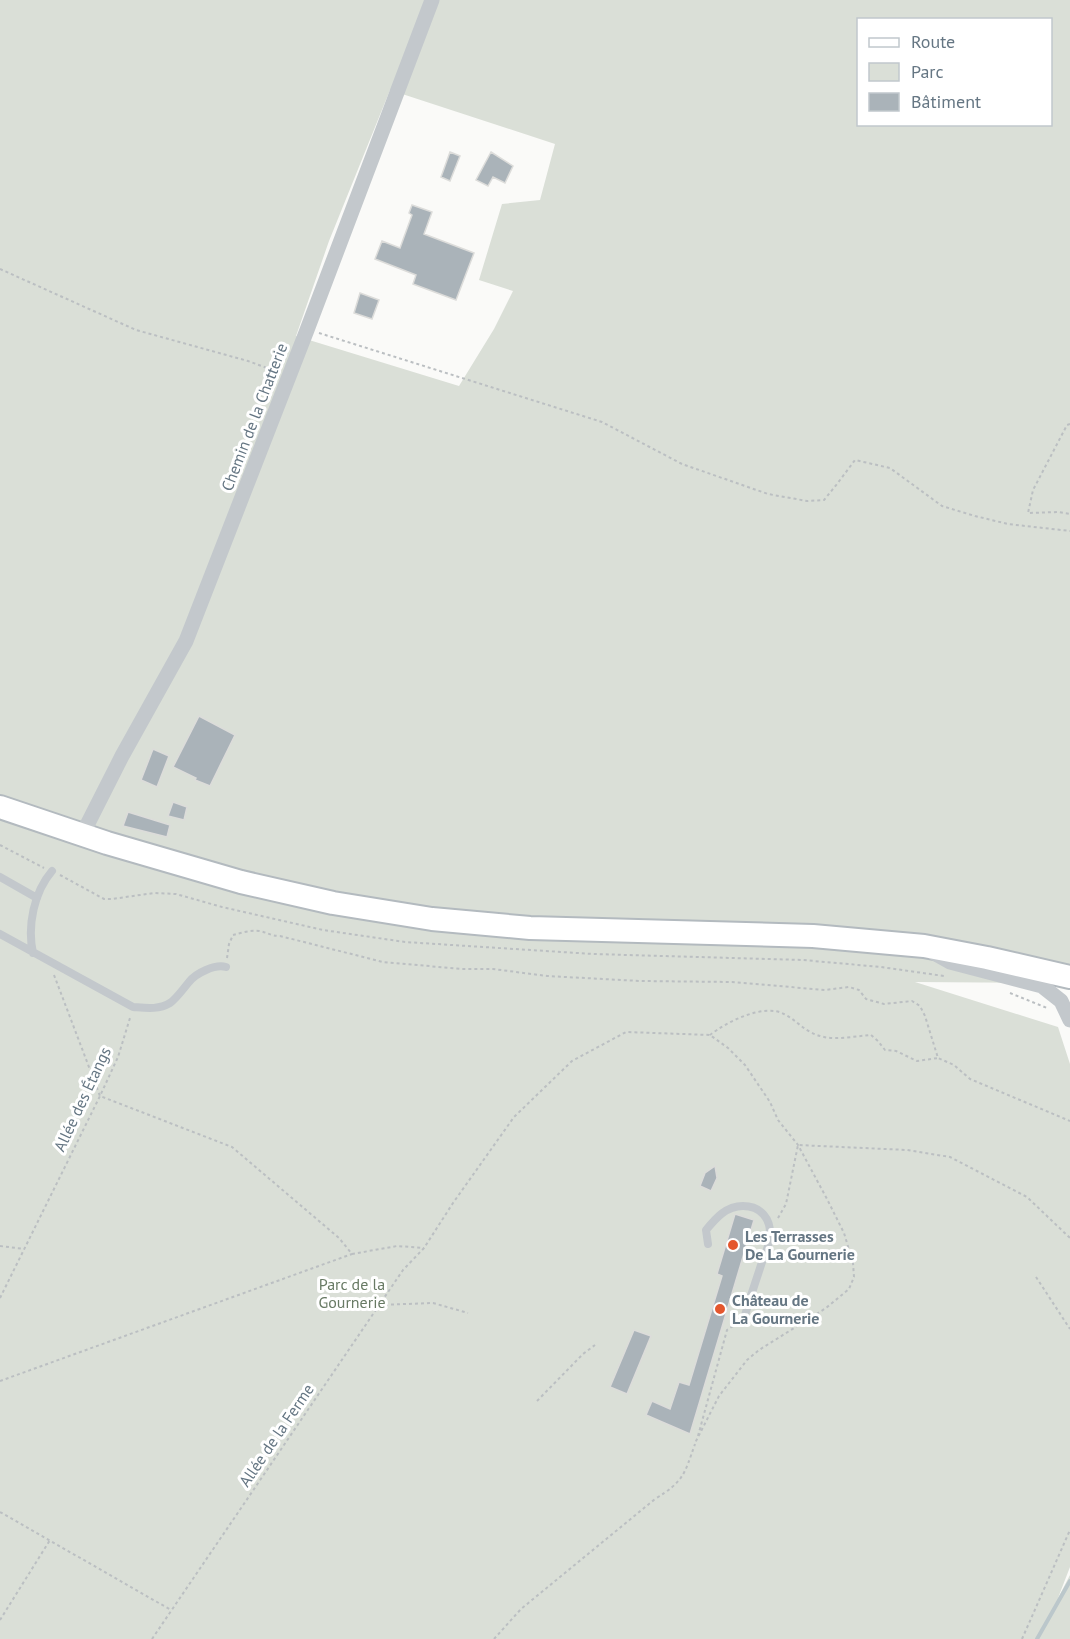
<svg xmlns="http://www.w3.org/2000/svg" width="1070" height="1639" viewBox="0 0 1070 1639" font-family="'PT Sans',sans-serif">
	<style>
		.green { fill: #dadfd7; fill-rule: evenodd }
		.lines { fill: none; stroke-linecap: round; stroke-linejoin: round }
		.stream { stroke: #bbc7cb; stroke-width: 4 }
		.building { fill: #aab3b9; stroke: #dcdcda; stroke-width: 1.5 }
		.secondary-casing { stroke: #b3babf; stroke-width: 26 }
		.path { stroke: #bbbfc2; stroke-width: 2; stroke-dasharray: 3 3; stroke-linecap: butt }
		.lane { stroke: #c3c8cc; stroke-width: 8 }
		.street { stroke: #c3c8cc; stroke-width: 15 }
		.secondary { stroke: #fff; stroke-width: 22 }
		.poi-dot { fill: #e4572e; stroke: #fff; stroke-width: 2 }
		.labels { text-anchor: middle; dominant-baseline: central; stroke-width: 6; stroke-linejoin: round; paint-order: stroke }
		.street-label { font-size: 16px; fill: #657683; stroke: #fff }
		.poi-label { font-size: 16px; font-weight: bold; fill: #657683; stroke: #fff; text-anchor: start }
		.park-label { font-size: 16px; fill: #687a64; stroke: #fff }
	</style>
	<rect width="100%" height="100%" fill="#fafaf8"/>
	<path class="green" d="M 0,0 L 1070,0 L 1070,983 L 915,982 L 1058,1027 L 1070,1064 L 1070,1567 L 1058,1598 L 1070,1575 L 1070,1639 L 0,1639 ZM 858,20 L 1050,20 L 1050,124 L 858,124 ZM 390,90 L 555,144 L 540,200 L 502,204 L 479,280 L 513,291 L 494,329 L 459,386 L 296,336 L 329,241 Z"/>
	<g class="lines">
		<path class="stream" d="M 1037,1639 L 1070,1581"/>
	</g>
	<path class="building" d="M 450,152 L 460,156 L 450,181 L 441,177 Z
		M 491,152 L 513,166 L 505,183 L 493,177 L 488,186 L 476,180 Z
		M 412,205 L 432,212 L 424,234 L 474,253 L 456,300 L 413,284 L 416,275 L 375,259 L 382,241 L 400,248 L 412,215 L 409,213 Z
		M 360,293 L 379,300 L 372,319 L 354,313 Z
		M 199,716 L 235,735 L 210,786 L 195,780 L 196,778 L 173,767 Z
		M 153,749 L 169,756 L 157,787 L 141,780 Z
		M 173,802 L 187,807 L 184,820 L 168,816 Z
		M 128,812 L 170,825 L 167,837 L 123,826 Z
		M 715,1166 L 717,1178 L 711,1191 L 700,1186 L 705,1173 Z
		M 735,1214 L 754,1220 L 690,1434 L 646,1415 L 652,1401 L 670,1409 L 679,1382 L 689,1385 L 722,1276 L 717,1274 Z
		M 634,1330 L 651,1336 L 627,1394 L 610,1387 Z"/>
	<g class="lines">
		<defs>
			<path id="secondary" d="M 0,807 L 107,843 L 241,882 L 333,903 L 432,919 L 530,928 L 813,936 L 924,946 L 987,958 L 1070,977"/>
		</defs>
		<use href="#secondary" class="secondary-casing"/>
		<path class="path" d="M 0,269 L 136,330 L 248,361 L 275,371
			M 319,333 L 602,422 L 682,464 L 768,494 L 807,501 L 824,500 L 837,484 L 855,460 L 890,468 L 942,506 L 975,516 L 1008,524 L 1070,531
			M 1070,424 L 1067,425 L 1033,490 L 1028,513 L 1058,512 L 1070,514
			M 0,845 L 44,868
			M 60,875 L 104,899 L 112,899 L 154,893 L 176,894 L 222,907 L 323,930 L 405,942 L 593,954 L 803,960 L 881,967 L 944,976
			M 227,958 L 229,944 L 233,935 C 241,933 250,930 259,931 C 267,932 270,936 280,936 L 383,962 L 462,969 L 493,969 L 547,976 L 640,981 L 732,982 L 825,990 L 849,987 L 859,990 L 866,999 L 884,1004 L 912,1001 L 920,1006 L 925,1016 L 938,1058 L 954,1065 L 970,1079 L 1070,1121
			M 54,975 L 100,1096 L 232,1147 L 339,1238 L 352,1254 L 397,1246 L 424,1248
			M 1010,993 L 1047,1008
			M 710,1035 C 726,1022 764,1003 784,1014 C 798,1021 805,1033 824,1037 C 838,1040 856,1036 871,1035 L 878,1041 L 885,1050 L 896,1051 L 917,1061 L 938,1058
			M 778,1218 L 786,1204 L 798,1145 L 907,1150 L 950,1157 L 1027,1197 L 1070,1238
			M 0,1246 L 24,1249
			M 1036,1277 L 1070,1329
			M 0,1298 L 100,1096 L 118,1057 L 130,1018
			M 379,1305 L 433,1303 L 468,1313
			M 0,1381 L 352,1254
			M 537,1401 L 583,1354 L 595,1345
			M 698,1436 L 727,1330 L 736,1324
			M 0,1512 L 171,1610
			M 0,1620 L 50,1540
			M 152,1639 L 403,1270 L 424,1248 L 453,1203 L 514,1117 L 572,1061 L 626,1032 L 710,1035 L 728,1048 L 745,1065 L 770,1102 L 778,1120 L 798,1145 L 827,1199 L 844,1233 L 853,1263 L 854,1277 L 849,1289 L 826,1308 L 759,1350 L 747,1360 L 719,1396 L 695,1443
			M 494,1639 L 521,1609 L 655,1499 C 684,1481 684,1475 695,1444
			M 1022,1639 L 1070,1530"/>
		<path class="lane" d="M 0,877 L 37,898
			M 0,934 L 133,1007 C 146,1008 158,1010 170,1003 C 177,998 183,989 189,982 C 196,973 215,964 226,967
			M 33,953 C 27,926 34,892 52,871
			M 708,1244 L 706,1230 C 716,1218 726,1206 743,1206 C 761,1206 771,1219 770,1236 C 770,1244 765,1254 762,1262 C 756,1281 749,1300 744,1319"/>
		<path class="street" d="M 82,835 L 122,756 L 186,641 L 307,330 L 432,0
			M 934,953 L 950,962 L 1042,986 L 1061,1001 L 1070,1020"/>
		<use href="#secondary" class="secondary"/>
	</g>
	<g class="poi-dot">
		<circle cx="733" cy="1245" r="6"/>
		<circle cx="720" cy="1309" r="6"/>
	</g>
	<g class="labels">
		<g class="street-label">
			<text transform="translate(254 417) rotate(-69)">Chemin de la Chatterie</text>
			<text transform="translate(82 1099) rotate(-65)">Allée des Étangs</text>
			<text transform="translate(276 1435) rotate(-56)">Allée de la Ferme</text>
		</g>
		<g class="poi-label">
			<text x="745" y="1236">Les Terrasses<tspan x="745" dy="18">De La Gournerie</tspan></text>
			<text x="732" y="1300">Château de<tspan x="732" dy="18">La Gournerie</tspan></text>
		</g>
		<g class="park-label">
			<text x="352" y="1284">Parc de la<tspan x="352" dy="18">Gournerie</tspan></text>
		</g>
	</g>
	<rect x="857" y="18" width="195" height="108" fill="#ffffff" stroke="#c1c8cd" stroke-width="1.5"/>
	<rect x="869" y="38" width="30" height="9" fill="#ffffff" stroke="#c1c8cd" stroke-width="1.5"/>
	<text x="911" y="48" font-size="18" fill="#657683">Route</text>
	<rect x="869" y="63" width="30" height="18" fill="#dadfd7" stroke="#c1c8cd" stroke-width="1.5"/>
	<text x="911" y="78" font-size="18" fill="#657683">Parc</text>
	<rect x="869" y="93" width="30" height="18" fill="#aab3b9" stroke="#c1c8cd" stroke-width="1.5"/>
	<text x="911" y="108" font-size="18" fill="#657683">Bâtiment</text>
</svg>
